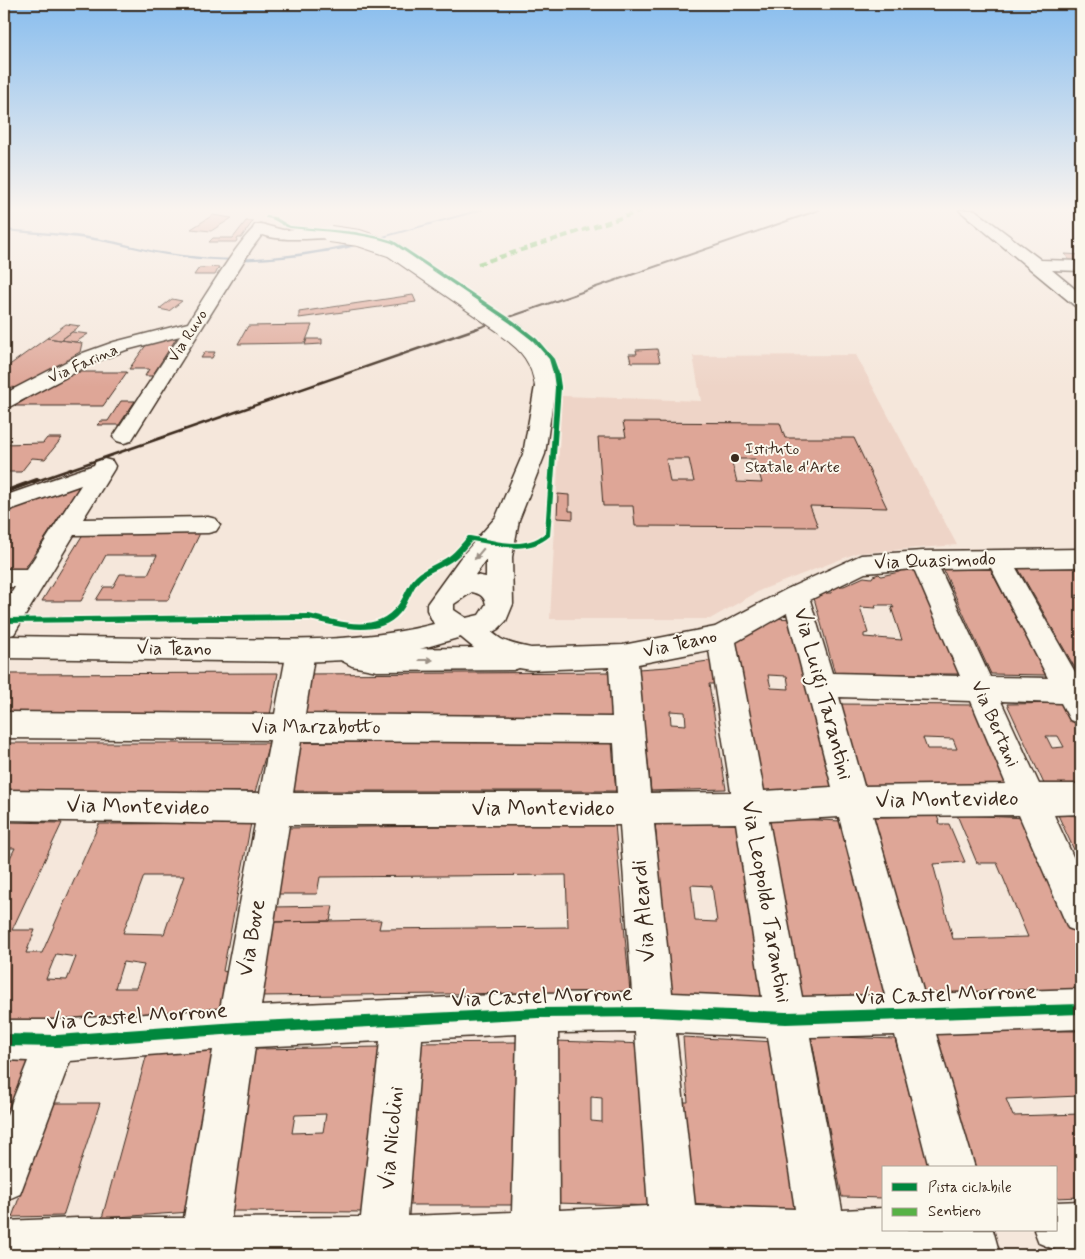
<svg xmlns="http://www.w3.org/2000/svg" width="1085" height="1259" viewBox="0 0 1085 1259" font-family="Mynerve,sans-serif">
	<style>
		.built { fill: #eed4c7 }
		.lines { fill: none; stroke-linecap: round; stroke-linejoin: round }
		.stream { fill: #738ba0; fill-rule: evenodd }
		.building { fill: #dea697; stroke: #3b2a1e; fill-rule: evenodd }
		.minor-casing { stroke: #3b2a1e; stroke-width: 3 }
		.major-casing { stroke: #3b2a1e; stroke-width: 3 }
		.minor { fill: #fbf7ec; fill-rule: evenodd }
		.major { fill: #fbf7ec; fill-rule: evenodd }
		.rail-far2 { stroke: #3b2a1e; stroke-width: 2 }
		.rail-far1 { stroke: #3b2a1e; stroke-width: 2.5 }
		.rail { stroke: #3b2a1e; stroke-width: 4 }
		.major-bridge-far1-casing { stroke: #3b2a1e; stroke-width: 18; stroke-linecap: butt }
		.major-bridge-casing { stroke: #3b2a1e; stroke-width: 22; stroke-linecap: butt }
		.major-bridge-far1 { stroke: #fbf7ec; stroke-width: 16 }
		.major-bridge { stroke: #fbf7ec; stroke-width: 20 }
		.quiet { stroke: #57b245; stroke-width: 4; stroke-dasharray: 7 4; stroke-linecap: butt }
		.cycleway-casing { stroke: #fbf7ec; stroke-width: 3 }
		.cycleway { fill: #00873e; fill-rule: evenodd }
		.oneway { fill: #9b9085 }
		.poi-dot { fill: #3b2a1e; stroke: #fbf7ec; stroke-width: 2 }
		.labels { text-anchor: middle; dominant-baseline: central; stroke-width: 4; stroke-linejoin: round; paint-order: stroke }
		.far-street-label { font-size: 16px; fill: #3b2a1e; stroke: #fbf7ec }
		.far-poi-label { font-size: 16px; fill: #3b2a1e; stroke: #fbf7ec; text-anchor: start }
		.street-label { font-size: 19px; fill: #3b2a1e; stroke: #fbf7ec }
		.near-street-label { font-size: 22px; fill: #3b2a1e; stroke: #fbf7ec }
	</style>
	<rect width="100%" height="100%" fill="#f5e7db"/>
	<filter id="ink" filterUnits="userSpaceOnUse"><feTurbulence type="fractalNoise" baseFrequency=".02" numOctaves="2"/><feDisplacementMap in="SourceGraphic" scale="10" xChannelSelector="R" yChannelSelector="G"/><feConvolveMatrix kernelMatrix="1 2 1 2 8 2 1 2 1" color-interpolation-filters="sRGB"/></filter>
	<g filter="url(#ink)">
		<path class="built" d="M 856,355 L 957,545 L 857,553 L 761,590 L 710,619 L 550,619 L 562,396 L 701,401 L 693,356 Z"/>
		<g class="lines">
			<path class="stream" d="M 477,210 L 484,210 L 375,240 L 372,239 Z
				M 4,229 C 37,232 70,233 102,239 C 120,242 137,247 154,251 C 173,254 192,256 211,258 C 261,261 312,253 361,242 L 363,243 C 350,249 333,251 318,253 C 265,263 208,263 155,253 C 136,249 118,244 99,241 C 68,236 36,234 4,231 Z"/>
		</g>
		<path class="building" d="M 213,215 L 232,218 L 211,231 L 191,229 Z
			M 246,221 L 253,221 L 241,238 L 238,238 L 236,242 L 209,242 L 213,238 L 233,238 Z
			M 1065,254 L 1081,255 L 1081,261 L 1069,260 Z
			M 219,267 L 215,275 L 194,275 L 199,268 Z
			M 413,295 L 416,302 L 299,318 L 299,312 Z
			M 172,299 L 182,301 L 169,311 L 159,309 Z
			M 66,324 L 80,326 L 61,340 L 47,338 Z
			M 312,325 L 305,343 L 238,344 L 248,326 Z
			M 72,332 L 88,334 L 76,342 L 61,340 Z
			M 165,337 L 177,337 L 152,376 L 145,376 L 149,369 L 129,369 L 149,341 Z
			M 47,338 L 82,343 L 80,352 L 71,357 L 74,358 L 23,389 L 4,386 L 4,369 Z
			M 307,339 L 322,339 L 322,344 L 305,345 Z
			M 657,349 L 660,362 L 631,362 L 629,354 L 637,354 L 636,350 Z
			M 205,352 L 215,352 L 212,358 L 201,358 Z
			M 70,372 L 127,372 L 103,406 L 15,406 Z
			M 121,401 L 135,401 L 119,425 L 97,425 L 101,421 L 108,421 Z
			M 623,422 L 780,423 L 785,438 L 854,438 L 887,508 L 810,506 L 818,527 L 635,526 L 633,506 L 603,506 L 598,437 L 626,437 ZM 666,459 L 689,459 L 694,482 L 670,482 ZM 731,459 L 755,459 L 762,483 L 737,482 Z
			M 47,438 L 62,438 L 45,459 L 32,458 L 21,472 L 4,472 L 4,444 L 43,443 Z
			M 80,486 L 23,571 L 4,571 L 4,523 L 16,506 L 65,489 Z
			M 558,494 L 569,495 L 569,511 L 573,511 L 573,519 L 557,518 Z
			M 85,531 L 201,531 L 168,600 L 96,600 L 104,587 L 113,587 L 120,574 L 148,574 L 157,555 L 106,555 L 81,601 L 42,601 Z
			M 1018,568 L 1081,568 L 1081,596 L 1076,595 L 1081,604 L 1081,675 L 1079,675 Z
			M 903,569 L 916,569 L 962,674 L 835,674 L 814,598 L 822,593 L 831,593 L 832,590 L 838,586 L 844,586 L 864,577 L 872,578 L 873,576 L 879,574 L 881,576 L 899,572 ZM 875,605 L 892,605 L 894,608 L 891,607 L 902,640 L 864,637 L 864,634 L 868,633 L 860,607 L 876,608 Z
			M 943,569 L 990,569 L 1046,675 L 991,674 Z
			M 776,618 L 793,619 L 841,791 L 760,791 L 732,645 ZM 768,675 L 787,676 L 789,689 L 771,688 Z
			M 715,660 L 717,684 L 709,684 L 726,789 L 651,791 L 638,669 L 667,667 ZM 670,711 L 685,712 L 686,725 L 671,724 Z
			M 610,672 L 613,717 L 297,716 L 305,674 Z
			M 278,673 L 270,715 L 4,716 L 4,674 Z
			M 1073,703 L 1081,719 L 1081,787 L 1045,786 L 1007,704 ZM 1046,736 L 1058,736 L 1064,747 L 1052,748 Z
			M 838,704 L 977,705 L 1017,786 L 864,786 ZM 923,738 L 953,739 L 957,749 L 927,749 Z
			M 294,742 L 612,743 L 616,791 L 287,791 Z
			M 4,743 L 269,743 L 255,792 L 4,792 Z
			M 957,815 L 1028,818 L 1081,939 L 1081,995 L 924,1000 L 874,817 L 937,816 L 940,824 L 949,824 L 965,862 L 933,864 L 953,939 L 1028,937 L 997,863 L 977,863 Z
			M 1058,815 L 1081,816 L 1081,865 Z
			M 769,818 L 842,821 L 889,1004 L 802,1000 Z
			M 4,822 L 62,823 L 12,930 L 35,930 L 26,953 L 42,953 L 99,824 L 251,823 L 223,971 L 235,974 L 226,1017 L 4,1022 L 4,870 L 15,848 L 4,848 ZM 144,876 L 184,876 L 164,934 L 123,933 ZM 56,954 L 76,957 L 67,980 L 46,979 ZM 123,962 L 144,965 L 136,988 L 115,988 Z
			M 655,822 L 738,824 L 769,1006 L 670,1003 ZM 691,885 L 712,886 L 717,922 L 695,921 Z
			M 615,824 L 630,992 L 257,996 L 274,922 L 381,920 L 379,929 L 568,927 L 566,875 L 320,877 L 317,894 L 268,894 L 283,828 Z
			M 333,906 L 330,921 L 269,922 L 273,907 Z
			M 927,1030 L 1081,1031 L 1081,1098 L 1080,1096 L 1006,1099 L 1013,1116 L 1081,1114 L 1081,1197 L 1056,1198 L 1056,1168 L 965,1168 Z
			M 811,1036 L 895,1039 L 929,1168 L 884,1168 L 884,1198 L 842,1197 Z
			M 683,1037 L 776,1042 L 802,1210 L 690,1203 L 682,1102 L 688,1102 Z
			M 555,1041 L 646,1044 L 657,1206 L 555,1203 ZM 591,1097 L 602,1098 L 602,1122 L 591,1121 Z
			M 521,1042 L 518,1205 L 399,1205 L 415,1043 Z
			M 383,1047 L 365,1212 L 230,1211 L 253,1049 ZM 326,1114 L 323,1132 L 292,1133 L 295,1115 Z
			M 148,1050 L 218,1050 L 191,1212 L 102,1218 Z
			M 4,1051 L 34,1051 L 4,1128 Z
			M 54,1103 L 100,1103 L 63,1216 L 12,1217 Z
			M 1081,1252 L 1081,1255 L 995,1254 Z"/>
		<g class="lines">
			<defs>
				<path id="minor" d="M 959,210 L 975,210 L 1041,260 L 1081,261 L 1081,271 L 1052,270 L 1081,294 L 1081,307 L 1075,306 Z
					M 260,224 L 265,225 L 267,228 L 252,248 L 131,441 L 124,443 L 117,441 L 113,437 L 180,336 L 126,350 L 97,361 L 11,406 L 4,408 L 4,394 L 83,353 L 114,342 L 188,323 C 199,306 246,227 260,224 Z
					M 104,459 L 112,461 L 115,466 L 114,469 L 83,519 L 208,517 L 216,519 L 220,525 L 216,531 L 208,533 L 74,535 L 14,634 L 4,637 L 4,605 L 15,587 L 4,587 L 4,569 L 27,569 L 81,485 L 4,512 L 4,496 L 94,465 L 96,461 Z
					M 1081,549 L 1081,567 L 1016,568 L 1079,679 L 1081,679 L 1081,724 L 1070,720 L 1061,703 L 1001,701 L 1039,784 L 1081,784 L 1081,814 L 1054,815 L 1081,874 L 1081,933 L 1068,928 L 1019,815 L 873,816 L 924,994 L 1081,989 L 1081,1029 L 936,1034 L 975,1168 L 929,1168 L 895,1035 L 810,1037 L 842,1210 L 884,1208 L 884,1230 L 993,1230 L 1000,1255 L 952,1255 L 951,1251 L 944,1254 L 748,1255 L 700,1254 L 700,1255 L 652,1255 L 652,1254 L 613,1255 L 4,1255 L 4,1221 L 78,1218 L 184,1218 L 213,1050 L 70,1061 L 20,1194 L 4,1201 L 4,1122 L 28,1061 L 4,1060 L 4,1020 L 57,1020 L 220,1009 L 255,824 L 4,820 L 4,790 L 260,793 L 270,740 L 4,738 L 4,712 L 275,714 L 287,651 L 291,643 L 301,640 L 311,643 L 315,651 L 305,714 L 612,717 L 609,667 L 531,670 L 519,668 L 513,670 L 377,671 L 352,666 L 335,657 L 331,649 L 335,641 L 345,638 L 367,647 L 377,649 L 474,648 L 457,634 L 453,627 L 457,620 C 478,613 485,629 501,639 C 510,644 521,646 531,648 L 623,645 L 715,627 L 787,589 L 861,555 L 923,551 ZM 991,568 L 1048,678 L 990,677 L 940,569 ZM 914,569 L 960,676 L 832,673 L 810,600 L 865,573 ZM 787,613 L 832,787 L 764,791 L 736,642 ZM 709,650 L 731,792 L 650,793 L 638,664 ZM 839,697 L 971,701 L 1006,784 L 864,786 ZM 301,741 L 614,743 L 617,793 L 293,793 ZM 839,817 L 885,995 L 802,997 L 769,821 ZM 736,823 L 762,997 L 672,993 L 654,824 ZM 289,825 L 620,825 L 632,992 L 538,993 L 261,1006 ZM 635,1032 L 648,1206 L 559,1210 L 558,1033 ZM 676,1033 L 768,1037 L 795,1209 L 695,1206 ZM 517,1034 L 512,1212 L 408,1216 L 422,1039 ZM 380,1041 L 361,1217 L 231,1218 L 255,1047 Z
					M 1081,1201 L 1081,1249 L 1056,1250 L 1039,1243 L 1034,1230 L 1056,1230 L 1056,1202 Z"/>
				<path id="major" d="M 260,224 L 283,230 L 330,230 L 335,231 L 337,234 L 335,237 L 330,238 C 311,238 265,244 253,228 L 255,225 Z
					M 545,380 L 552,382 L 555,386 L 545,454 L 519,520 L 512,557 L 513,604 L 506,621 L 498,629 L 487,635 L 477,638 L 461,637 L 406,653 L 367,659 L 301,662 L 4,658 L 4,636 C 76,637 148,638 220,639 C 292,640 364,642 434,624 L 427,610 L 427,604 L 461,557 L 496,517 L 523,454 L 535,386 L 538,382 ZM 486,560 L 486,577 L 475,575 ZM 472,592 C 480,594 484,596 486,604 L 479,615 L 466,618 L 454,610 L 454,604 Z"/>
			</defs>
			<use href="#minor" class="minor-casing"/>
			<use href="#major" class="major-casing"/>
			<use href="#minor" class="minor"/>
			<use href="#major" class="major"/>
			<path class="rail-far2" d="M 475,329 L 819,210"/>
			<path class="rail-far1" d="M 34,482 L 478,328"/>
			<path class="rail" d="M 4,492 L 37,480"/>
			<defs>
				<path id="major-bridge-far1" d="M 330,234 L 359,238 L 392,249 L 508,329"/>
				<path id="major-bridge" d="M 507,328 C 530,344 541,358 545,386"/>
			</defs>
			<use href="#major-bridge-far1" class="major-bridge-far1-casing"/>
			<use href="#major-bridge" class="major-bridge-casing"/>
			<use href="#major-bridge-far1" class="major-bridge-far1"/>
			<use href="#major-bridge" class="major-bridge"/>
			<path class="quiet" d="M 478,264 L 645,210"/>
			<defs>
				<path id="cycleway" d="M 266,216 L 275,217 L 290,226 L 355,232 L 380,237 L 394,241 L 514,321 L 537,339 L 554,359 L 559,373 L 561,387 L 550,536 C 527,556 499,545 472,541 C 467,546 462,553 456,558 C 446,567 430,570 420,580 C 412,588 408,604 400,613 C 377,640 338,626 309,620 L 4,623 L 4,619 L 7,618 L 309,614 C 340,621 375,635 398,605 C 405,596 408,583 416,576 C 426,567 439,563 449,556 C 456,551 462,543 468,536 L 470,536 C 495,540 524,551 545,533 L 555,387 L 553,373 L 549,359 L 533,341 L 510,323 L 392,243 C 358,232 324,232 290,228 C 279,225 277,219 265,218 Z
					M 1081,1004 L 1081,1014 L 786,1024 L 653,1017 L 538,1018 L 237,1034 L 57,1047 L 4,1046 L 4,1034 L 57,1035 L 237,1022 L 538,1008 L 653,1007 L 786,1012 Z"/>
			</defs>
			<use href="#cycleway" class="cycleway-casing"/>
			<use href="#cycleway" class="cycleway"/>
		</g>
		<defs><path id="oneway-solid" d="M-6-.8H1V-3.2L6.5 0L1 3.2V.8H-6Z" transform="scale(1.25)"/></defs>
		<g class="oneway">
			<use href="#oneway-solid" transform="translate(479 554) rotate(130)"/>
			<use href="#oneway-solid" transform="translate(426 660)"/>
		</g>
	</g>
	<linearGradient id="sky" x2="0" y2="1"><stop stop-color="#88bdee"/><stop offset="0.54" stop-color="#faf4ef"/><stop offset="1" stop-color="#faf4ef" stop-opacity="0"/></linearGradient>
	<rect width="1085" height="387" fill="url(#sky)"/>
	<circle class="poi-dot" cx="735" cy="458" r="5"/>
	<g class="labels">
		<g class="far-street-label">
			<text transform="translate(188 336) rotate(-57)">Via Ruvo</text>
			<text transform="translate(83 364) rotate(-24)">Via Farina</text>
		</g>
		<g class="far-poi-label">
			<text x="745" y="449">Istituto<tspan x="745" dy="18">Statale d'Arte</tspan></text>
		</g>
		<g class="street-label">
			<text transform="translate(935 561) rotate(-2)">Via Quasimodo</text>
			<text transform="translate(680 644) rotate(-12)">Via Teano</text>
			<text transform="translate(174 649) rotate(1)">Via Teano</text>
			<text transform="translate(995 724) rotate(66)">Via Bertani</text>
			<text x="316" y="727">Via Marzabotto</text>
		</g>
		<g class="near-street-label">
			<text transform="translate(823 694) rotate(75)">Via Luigi Tarantini</text>
			<text transform="translate(947 800) rotate(-1)">Via Montevideo</text>
			<text transform="translate(138 807) rotate(1)">Via Montevideo</text>
			<text x="543" y="809">Via Montevideo</text>
			<text transform="translate(766 902) rotate(80)">Via Leopoldo Tarantini</text>
			<text transform="translate(644 911) rotate(-95)">Via Aleardi</text>
			<text transform="translate(252 938) rotate(-80)">Via Bove</text>
			<text transform="translate(946 995) rotate(-2)">Via Castel Morrone</text>
			<text transform="translate(542 997) rotate(-2)">Via Castel Morrone</text>
			<text transform="translate(137 1017) rotate(-4)">Via Castel Morrone</text>
			<text transform="translate(392 1138) rotate(-85)">Via Nicolini</text>
		</g>
	</g>
	<rect width="1085" height="1259" fill="none" stroke="#fbf7ec" stroke-width="20"/>
	<rect x="10" y="10" width="1065" height="1239" fill="none" stroke="#3b2a1e" stroke-width="2" filter="url(#ink)"/>
	<rect x="882" y="1166" width="175" height="65" fill="#fbf7ec" stroke="#aea59a"/>
	<rect x="892" y="1183" width="25" height="8" fill="#00873e" stroke="#aea59a"/>
	<text x="928" y="1192" font-size="15" fill="#3b2a1e">Pista ciclabile</text>
	<rect x="892" y="1208" width="25" height="8" fill="#57b245" stroke="#aea59a"/>
	<text x="928" y="1216" font-size="15" fill="#3b2a1e">Sentiero</text>
</svg>
